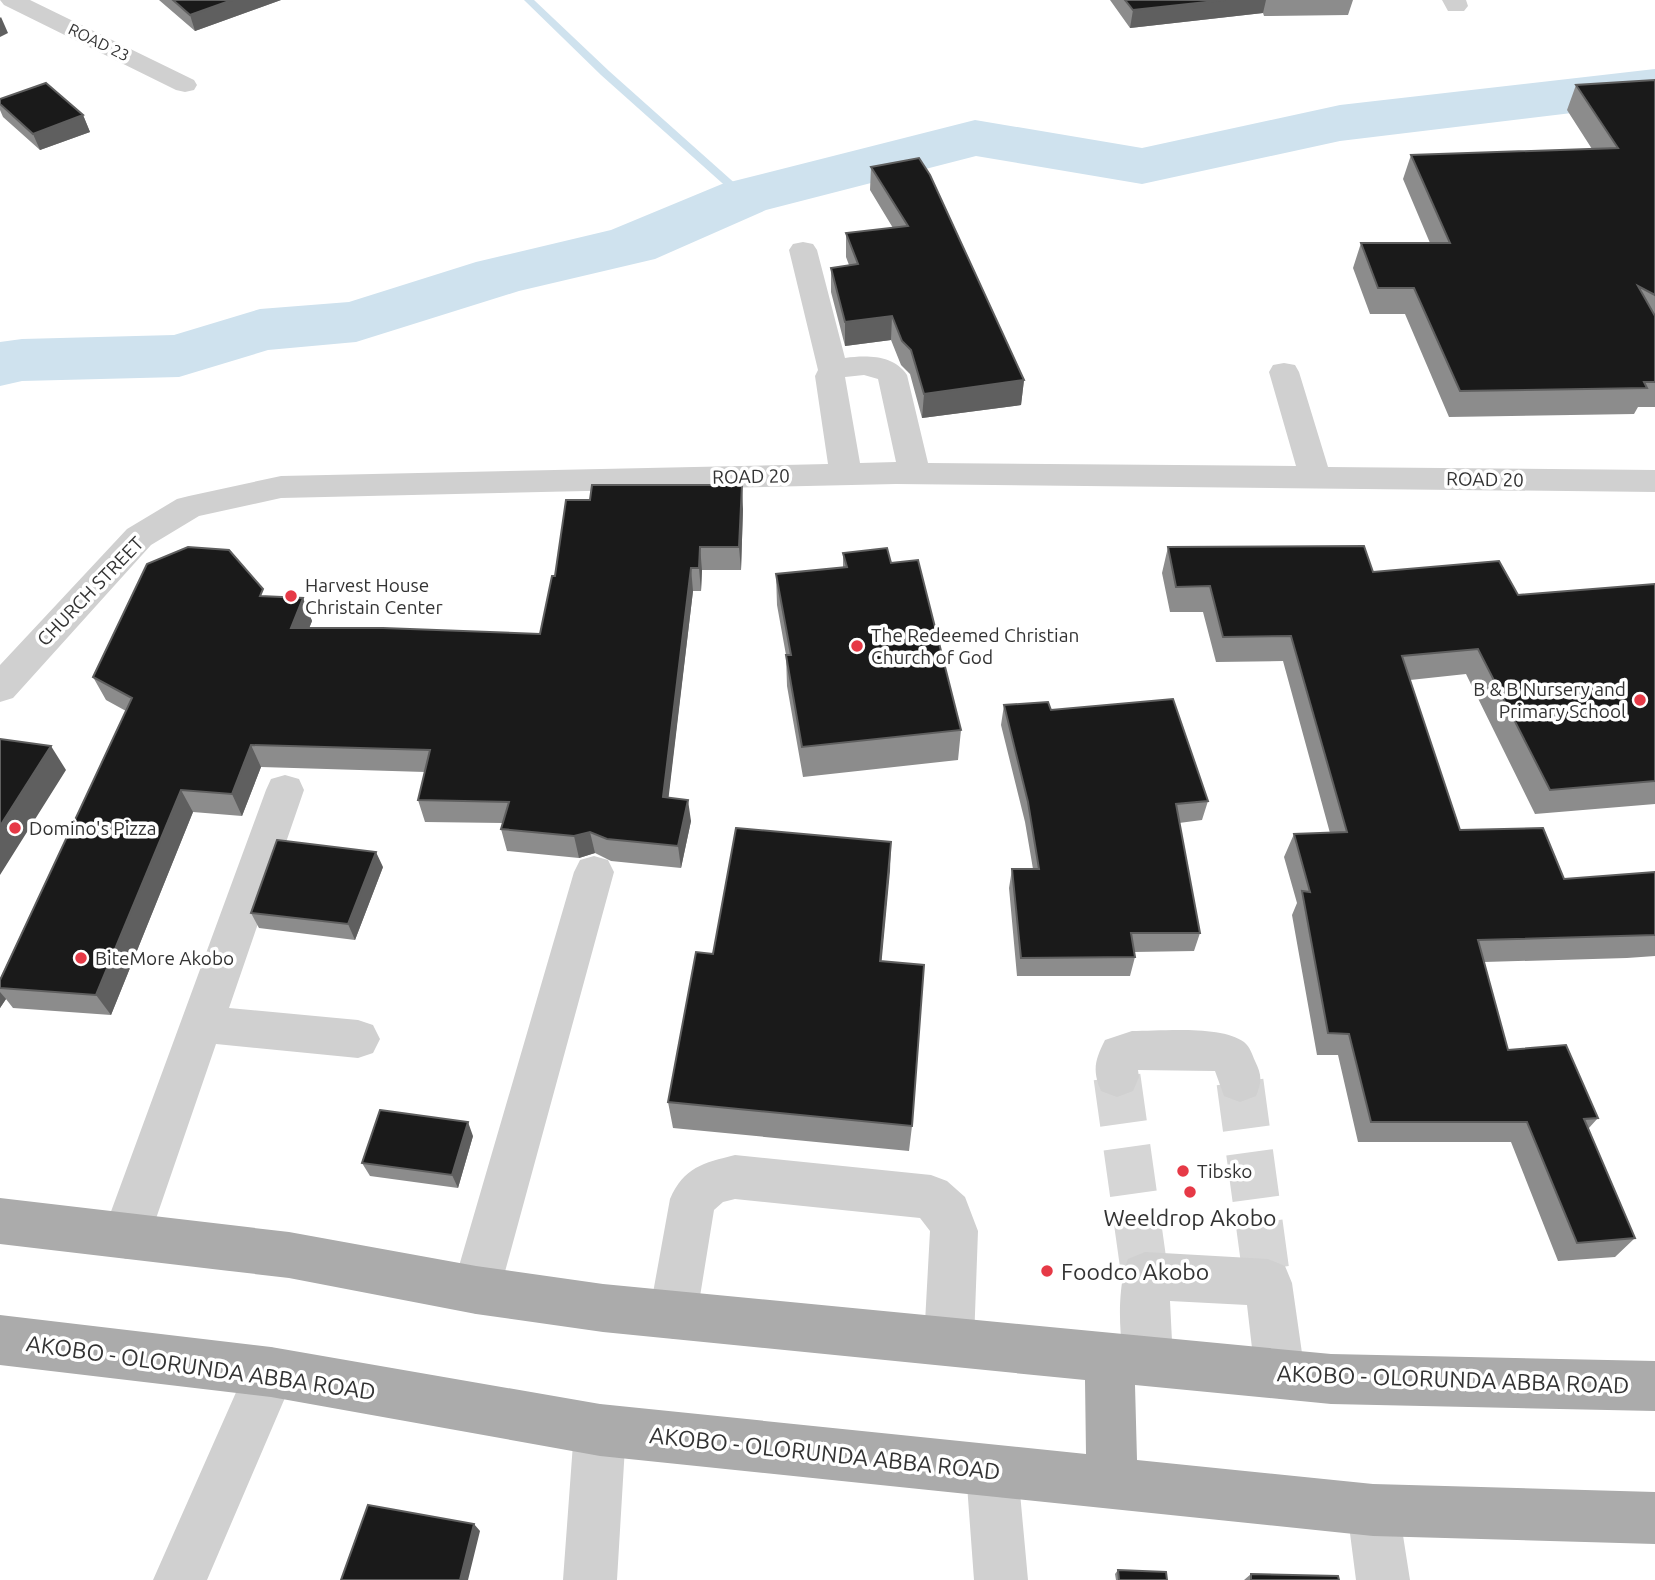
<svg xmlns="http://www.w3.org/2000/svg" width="1655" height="1580" viewBox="0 0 1655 1580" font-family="Ubuntu,sans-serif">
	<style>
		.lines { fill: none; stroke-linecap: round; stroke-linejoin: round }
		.stream { fill: #cfe2ee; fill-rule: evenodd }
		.river { fill: #cfe2ee; fill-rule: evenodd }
		.minor-tunnel { stroke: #d6d6d6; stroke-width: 47; stroke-dasharray: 47 24; stroke-linecap: butt }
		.minor { fill: #d0d0d0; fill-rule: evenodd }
		.major { fill: #ababab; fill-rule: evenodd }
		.wall { fill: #8c8c8c }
		.shaded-wall { fill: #5f5f5f }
		.building { fill: #1a1a1a; stroke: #5f5f5f; stroke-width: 2 }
		.poi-dot { fill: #e63946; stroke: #fff; stroke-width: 2.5 }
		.labels { text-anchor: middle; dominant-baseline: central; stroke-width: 7; stroke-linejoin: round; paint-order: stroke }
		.far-street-label { font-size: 16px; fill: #333; stroke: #fff }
		.street-label { font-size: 19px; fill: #333; stroke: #fff }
		.poi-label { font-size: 19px; fill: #333; stroke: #fff; text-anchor: start }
		.near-poi-label { font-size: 23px; fill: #333; stroke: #fff }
		.near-street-label { font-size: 23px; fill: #333; stroke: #fff }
	</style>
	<rect width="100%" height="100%" fill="#fff"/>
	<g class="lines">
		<path class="stream" d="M 524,0 L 534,0 L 609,71 L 748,195 L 748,199 L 740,199 L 601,75 Z"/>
		<path class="river" d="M 1655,69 L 1655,103 L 1340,141 L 1142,184 L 976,156 L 766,210 L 655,259 L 519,291 L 356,342 L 268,350 L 179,377 L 22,381 L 0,386 L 0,342 L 22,339 L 174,335 L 260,309 L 349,302 L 476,262 L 611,230 L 722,184 L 975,120 L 1142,148 L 1340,105 Z"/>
		<path class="minor-tunnel" d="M 1117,1077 L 1144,1269
			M 1240,1082 L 1266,1273"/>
		<path class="minor" d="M 0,0 L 30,0 L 194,80 L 197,85 L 194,90 L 185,92 L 176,90 L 4,5 Z
			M 1442,0 L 1466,0 L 1468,6 L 1464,11 L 1448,11 Z
			M 803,242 L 813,244 L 817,250 L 845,358 C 867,355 894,355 907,375 L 928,463 L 1296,466 L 1269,372 L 1273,365 L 1284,363 L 1295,365 L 1299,372 L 1328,467 L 1655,470 L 1655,492 L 896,484 L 281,498 L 199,516 L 151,545 L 13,698 L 0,702 L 0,665 L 127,529 L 177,499 L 189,496 L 281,476 L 828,464 L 815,376 L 818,370 L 789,250 L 793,244 ZM 864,375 L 878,379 L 896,462 L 860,463 L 845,377 Z
			M 285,775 L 299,779 L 304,790 L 229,1008 L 358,1020 L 373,1025 L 380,1039 L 373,1053 L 358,1058 L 216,1044 L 150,1236 L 143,1252 L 126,1259 L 109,1252 L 102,1236 L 266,790 L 271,779 Z
			M 594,856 L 608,860 L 614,872 L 500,1290 L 493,1307 L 476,1314 L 459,1307 L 452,1290 L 574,872 L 580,860 Z
			M 1132,1031 C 1161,1031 1221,1025 1244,1042 C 1250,1047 1252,1054 1255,1061 C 1262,1075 1262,1082 1256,1096 L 1240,1102 L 1224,1096 L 1215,1071 L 1138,1070 L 1139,1077 L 1133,1091 L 1117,1097 L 1101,1091 C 1092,1070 1095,1060 1105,1040 Z
			M 735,1155 L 931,1175 L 947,1181 L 965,1197 L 978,1231 L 974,1341 L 966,1358 L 949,1366 L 932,1358 L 924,1341 L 930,1231 L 920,1218 L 735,1199 L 723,1202 L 714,1210 L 697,1315 L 690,1332 L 673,1339 L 656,1332 L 649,1315 L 670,1199 C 684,1167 703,1163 735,1155 Z
			M 1145,1252 L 1268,1259 L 1285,1266 L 1292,1283 L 1305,1374 L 1298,1392 L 1280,1399 L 1262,1392 L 1255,1374 L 1247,1305 L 1170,1301 L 1173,1361 L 1166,1379 L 1148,1386 L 1130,1379 C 1118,1350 1116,1288 1128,1259 Z
			M 271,1347 L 289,1354 L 296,1372 L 207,1580 L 153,1580 L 253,1354 Z
			M 600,1404 L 618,1412 L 626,1430 L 617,1580 L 563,1580 L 574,1430 L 582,1412 Z
			M 992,1445 L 1010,1453 L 1018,1471 L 1028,1580 L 974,1580 L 966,1471 L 974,1453 Z
			M 1373,1484 L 1392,1491 L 1399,1510 L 1410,1580 L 1356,1580 L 1347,1510 L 1354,1491 Z"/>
		<path class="major" d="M 0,1198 L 289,1232 L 476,1266 L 603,1284 L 1331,1354 L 1655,1361 L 1655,1411 L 1331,1404 L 1135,1385 L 1137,1460 L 1373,1484 L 1655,1492 L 1655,1544 L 1373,1536 L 600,1456 L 271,1397 L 0,1365 L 0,1315 L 271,1347 L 600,1404 L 1086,1454 L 1085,1380 L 603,1332 L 476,1314 L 289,1278 L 0,1244 Z"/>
	</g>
	<path class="wall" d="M 159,0 L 281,0 L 195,31 Z
		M 1110,0 L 1353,0 L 1348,15 L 1264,16 L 1263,13 L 1130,28 Z
		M 1655,80 L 1655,407 L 1638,407 L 1634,414 L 1449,417 L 1405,314 L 1370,314 L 1353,268 L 1361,243 L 1430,243 L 1403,179 L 1411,155 L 1592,149 L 1567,110 L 1576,85 Z
		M 0,99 L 83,115 L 90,132 L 40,150 L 3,117 L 0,110 Z
		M 871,167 L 1024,380 L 1021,405 L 922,418 L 910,374 L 901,365 L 891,340 L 845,346 L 831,292 L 831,268 L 849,265 L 846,257 L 846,233 L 893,228 L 870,190 Z
		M 743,509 L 741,570 L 702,570 L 701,591 L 693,591 L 668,798 L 691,821 L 681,868 L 611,861 L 595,853 L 579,858 L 507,851 L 501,829 L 503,823 L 425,822 L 418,800 L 425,772 L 261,767 L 242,816 L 193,812 L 111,1015 L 13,1008 L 6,999 L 0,1008 L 0,979 L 126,711 L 106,700 L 93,677 L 265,596 L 303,598 L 312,621 L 309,628 L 540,634 L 555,576 Z
		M 1168,547 L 1373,572 L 1518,595 L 1655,584 L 1655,804 L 1535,814 L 1466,674 L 1410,680 L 1460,830 L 1564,879 L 1655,872 L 1655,956 L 1627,958 L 1484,962 L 1508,1050 L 1598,1118 L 1588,1129 L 1635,1238 L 1615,1257 L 1558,1261 L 1511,1142 L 1358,1142 L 1338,1055 L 1317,1055 L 1292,915 L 1297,903 L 1284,857 L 1294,834 L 1330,833 L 1283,661 L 1216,662 L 1203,612 L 1170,612 L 1162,573 Z
		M 843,553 L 891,563 L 961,730 L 958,760 L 803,777 L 787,686 L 786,655 L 777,605 L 776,574 L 843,567 Z
		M 1004,705 L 1051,710 L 1208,801 L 1202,820 L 1179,823 L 1200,933 L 1194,951 L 1134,952 L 1135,957 L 1130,976 L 1017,976 L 1009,888 L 1012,869 L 1033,869 L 1025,822 L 1001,725 Z
		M 891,842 L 881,961 L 912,1126 L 909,1151 L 673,1128 L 668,1102 L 713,954 Z
		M 383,867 L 355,940 L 259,928 L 251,913 Z
		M 473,1136 L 458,1188 L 370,1176 L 362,1163 Z
		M 1118,1570 L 1167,1580 L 1116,1580 L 1115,1574 Z
		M 1251,1574 L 1339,1580 L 1244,1580 Z"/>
	<path class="shaded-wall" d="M 232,0 L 281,0 L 195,31 L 190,15 Z
		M 1225,0 L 1266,0 L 1263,13 L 1130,28 L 1133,10 Z
		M 1,17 L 8,33 L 0,37 L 0,18 Z
		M 83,115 L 90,132 L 40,150 L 33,134 Z
		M 892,316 L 891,340 L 845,346 L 845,322 Z
		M 1024,380 L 1021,405 L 922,418 L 924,394 Z
		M 742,485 L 743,509 L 741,570 L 739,547 Z
		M 700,547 L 702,570 L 701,591 L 699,568 Z
		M 691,568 L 693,591 L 666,819 L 663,797 Z
		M 303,598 L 312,621 L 300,651 L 291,628 Z
		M 251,745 L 261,767 L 242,816 L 232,794 Z
		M 51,746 L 66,770 L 0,875 L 0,826 Z
		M 181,790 L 193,812 L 111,1015 L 96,995 Z
		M 688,800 L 691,821 L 681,868 L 678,846 Z
		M 590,832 L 595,853 L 579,858 L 574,836 Z
		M 891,842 L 890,871 L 879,989 L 880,961 Z
		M 376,852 L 383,867 L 355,940 L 348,924 Z
		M 0,992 L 6,999 L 0,1008 Z
		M 468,1122 L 473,1136 L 458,1188 L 452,1175 Z
		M 474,1524 L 480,1531 L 468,1580 L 460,1580 Z"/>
	<path class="building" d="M 173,0 L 232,0 L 190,15 Z
		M 1125,0 L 1225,0 L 1133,10 Z
		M 1655,80 L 1655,295 L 1638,286 L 1655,316 L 1655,382 L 1644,382 L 1647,388 L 1460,391 L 1414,288 L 1378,288 L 1361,243 L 1450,243 L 1411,155 L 1618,148 L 1576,85 Z
		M 46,83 L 83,115 L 33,134 L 0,104 L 0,99 Z
		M 919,158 L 930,175 L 1024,380 L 924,394 L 911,350 L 902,341 L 892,316 L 845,322 L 831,268 L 858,264 L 846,233 L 908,226 L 871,167 Z
		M 592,485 L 742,485 L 739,547 L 700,547 L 699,568 L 691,568 L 663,797 L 688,800 L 678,846 L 607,839 L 590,832 L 574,836 L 501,829 L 509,802 L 418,800 L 430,750 L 251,745 L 232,794 L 181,790 L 96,995 L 0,988 L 0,980 L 132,698 L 93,677 L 147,564 L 188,547 L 229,550 L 263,589 L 260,596 L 303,598 L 291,628 L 383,628 L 540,634 L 552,576 L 555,576 L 566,500 L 590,500 Z
		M 1364,546 L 1373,572 L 1499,561 L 1518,595 L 1655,584 L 1655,781 L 1550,790 L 1478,649 L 1402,656 L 1460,830 L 1543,828 L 1564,879 L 1655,872 L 1655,935 L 1478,940 L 1508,1050 L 1566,1045 L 1598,1118 L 1584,1119 L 1635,1238 L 1577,1243 L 1527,1122 L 1371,1122 L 1349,1034 L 1328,1033 L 1302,891 L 1310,892 L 1294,834 L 1347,832 L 1291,636 L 1223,637 L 1210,586 L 1176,587 L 1168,547 Z
		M 887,548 L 891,563 L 918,560 L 961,730 L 802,747 L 786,655 L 791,655 L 776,574 L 847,567 L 843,553 Z
		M 1173,699 L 1208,801 L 1176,804 L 1200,933 L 1131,933 L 1135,957 L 1021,958 L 1012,869 L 1039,869 L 1028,802 L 1004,705 L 1048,702 L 1051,710 Z
		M 0,739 L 51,746 L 0,826 Z
		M 736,828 L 891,842 L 880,961 L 924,965 L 912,1126 L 668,1102 L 696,952 L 713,954 Z
		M 277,840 L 376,852 L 348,924 L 251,913 Z
		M 380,1110 L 468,1122 L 452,1175 L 362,1163 Z
		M 368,1505 L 474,1524 L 460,1580 L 341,1580 Z
		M 1118,1570 L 1166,1572 L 1167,1580 L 1119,1580 Z
		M 1251,1574 L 1338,1576 L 1339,1580 L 1251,1580 Z"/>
	<g class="poi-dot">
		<circle cx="291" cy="596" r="7"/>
		<circle cx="857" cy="646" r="7"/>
		<circle cx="1640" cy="700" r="7"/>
		<circle cx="15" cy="828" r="7"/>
		<circle cx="81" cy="958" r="7"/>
		<circle cx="1183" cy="1171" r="7"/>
		<circle cx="1190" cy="1192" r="7"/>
		<circle cx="1047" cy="1271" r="7"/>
	</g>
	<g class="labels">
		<g class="far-street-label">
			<text transform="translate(99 42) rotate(26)">ROAD 23</text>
		</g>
		<g class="street-label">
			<text transform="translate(751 476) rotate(-1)">ROAD 20</text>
			<text transform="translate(1485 479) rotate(1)">ROAD 20</text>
			<text transform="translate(90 591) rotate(-46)">CHURCH STREET</text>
		</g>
		<g class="poi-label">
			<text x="305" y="585">Harvest House<tspan x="305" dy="22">Christain Center</tspan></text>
			<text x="871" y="635">The Redeemed Christian<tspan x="871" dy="22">Church of God</tspan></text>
			<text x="1626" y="689" text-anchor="end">B &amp; B Nursery and<tspan x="1626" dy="22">Primary School</tspan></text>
			<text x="29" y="828">Domino's Pizza</text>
			<text x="95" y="958">BiteMore Akobo</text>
			<text x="1197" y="1171">Tibsko</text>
		</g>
		<g class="near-poi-label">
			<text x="1190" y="1217">Weeldrop Akobo</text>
			<text x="1061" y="1271" text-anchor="start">Foodco Akobo</text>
		</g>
		<g class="near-street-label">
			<text transform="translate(201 1367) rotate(8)">AKOBO - OLORUNDA ABBA ROAD</text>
			<text transform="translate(1453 1379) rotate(2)">AKOBO - OLORUNDA ABBA ROAD</text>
			<text transform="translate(825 1453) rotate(6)">AKOBO - OLORUNDA ABBA ROAD</text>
		</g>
	</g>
</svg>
